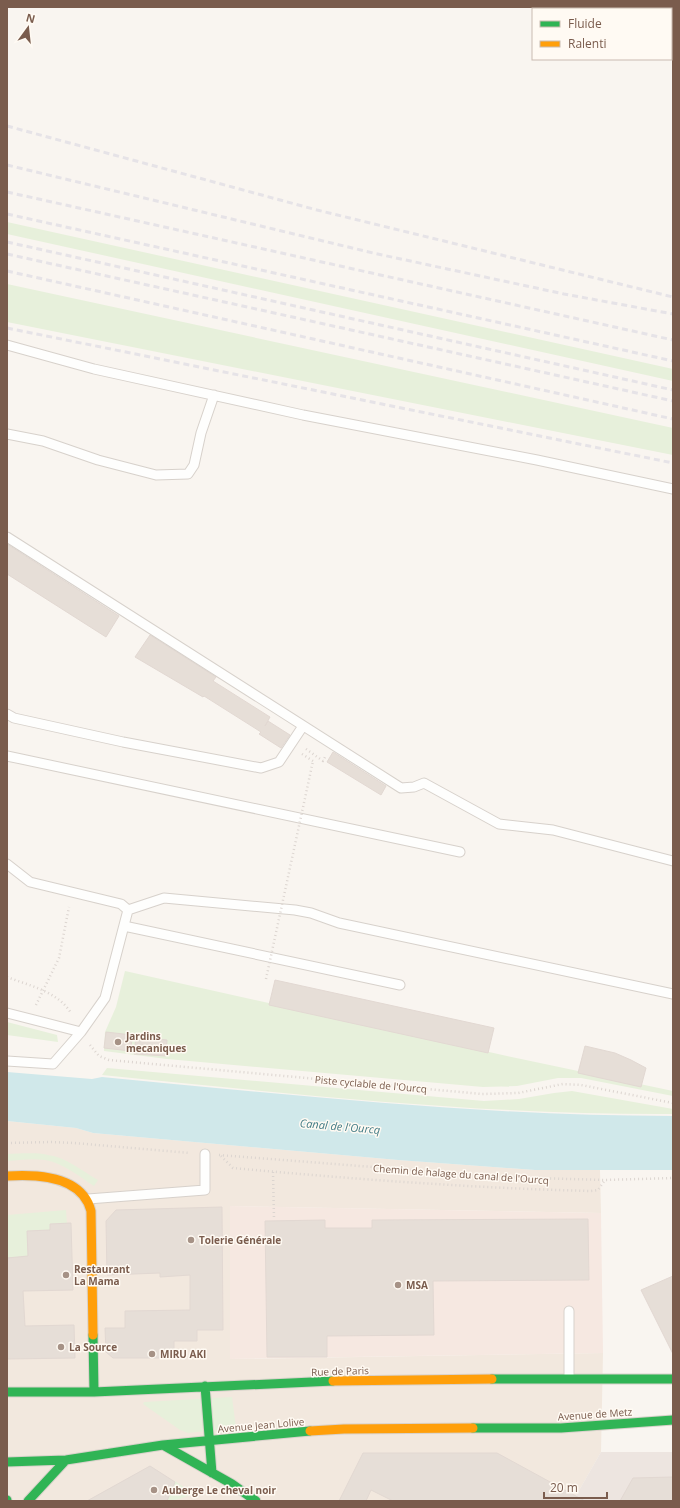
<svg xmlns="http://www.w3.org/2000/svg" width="680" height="1508" viewBox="0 0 680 1508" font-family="'Open Sans',sans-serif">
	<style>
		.residential { fill: #f2e8de }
		.commercial { fill: #f6e8e1 }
		.industrial { fill: #ede5e0 }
		.green { fill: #e7f0db }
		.water { fill: #d0e8ea }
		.building { fill: #e6ded7; stroke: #e2d8d2 }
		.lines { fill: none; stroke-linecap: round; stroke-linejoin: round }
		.lane-casing { stroke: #d7d1cb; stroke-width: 11 }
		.fast-casing { stroke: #d9d2cb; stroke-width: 11 }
		.slow-casing { stroke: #d9d2cb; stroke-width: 11 }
		.path { stroke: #dcd5d0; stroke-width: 2.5; stroke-dasharray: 1 3; stroke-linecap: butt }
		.lane { stroke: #fefefd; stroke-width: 9 }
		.fast { stroke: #30b455; stroke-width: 9 }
		.slow { stroke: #ff9f0a; stroke-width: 9 }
		.rail { stroke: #e6e3e7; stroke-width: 3; stroke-dasharray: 6 4; stroke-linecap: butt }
		.path-bridge { stroke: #dcd5d0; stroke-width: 2.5; stroke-dasharray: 1 3; stroke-linecap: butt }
		.poi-dot { fill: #a69286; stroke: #fffaf3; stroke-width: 1.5 }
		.labels { text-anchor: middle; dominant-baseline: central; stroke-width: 3; stroke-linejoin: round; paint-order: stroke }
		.poi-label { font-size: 10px; font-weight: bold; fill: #7a5c4d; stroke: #fffaf3; text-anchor: start }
		.street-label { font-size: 10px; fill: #7a5c4d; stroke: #fffaf3 }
		.water-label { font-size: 11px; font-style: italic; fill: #437c86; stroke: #fffaf3 }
	</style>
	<rect width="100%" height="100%" fill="#f9f5f0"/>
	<path class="residential" d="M 7,1121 L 76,1128 L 93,1133 L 398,1160 L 535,1170 L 600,1170 L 601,1213 L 230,1206 L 231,1359 L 603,1353 L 601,1452 L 573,1501 L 7,1501 Z"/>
	<path class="commercial" d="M 230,1206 L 601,1213 L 603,1353 L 230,1359 Z"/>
	<path class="industrial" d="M 601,1452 L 673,1452 L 673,1501 L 573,1501 Z"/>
	<path class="green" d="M 7,222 L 673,369 L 673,381 L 7,234 Z
		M 7,284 L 673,428 L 673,455 L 7,322 Z
		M 125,971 L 507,1056 L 673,1091 L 673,1096 L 581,1078 L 558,1078 L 517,1086 L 483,1087 L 167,1059 L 104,1051 L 105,1032 L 116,1007 Z
		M 7,1022 L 57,1035 L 58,1042 L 7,1035 Z
		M 107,1068 L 484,1101 L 519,1099 L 554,1093 L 572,1091 L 673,1109 L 673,1114 C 482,1115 292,1094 102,1075 Z
		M 7,1154 C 20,1154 34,1152 48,1155 C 66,1157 82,1171 98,1180 L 94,1186 C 79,1176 63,1163 45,1160 C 32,1158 19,1160 7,1161 Z
		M 66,1210 L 67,1224 L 50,1230 L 27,1231 L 27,1249 L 41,1248 L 42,1256 L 7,1258 L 7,1215 Z
		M 232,1397 L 236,1428 L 188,1433 L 180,1430 L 143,1404 L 144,1402 Z
		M 175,1481 L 194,1494 C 184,1497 177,1501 166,1501 Z"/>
	<path class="water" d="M 7,1072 L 92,1079 L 102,1077 C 292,1095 482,1116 673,1116 L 673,1170 L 535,1170 L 398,1160 L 93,1133 L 76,1128 L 7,1121 Z"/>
	<path class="building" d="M 7,544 L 119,616 L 106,637 L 7,574 Z
		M 150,635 L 216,677 L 213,681 L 270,717 L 265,726 L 268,721 L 290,735 L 281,748 L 259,734 L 261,732 L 204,696 L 203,697 L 135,657 Z
		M 333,752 L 386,786 L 381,795 L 327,762 Z
		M 275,980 L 494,1028 L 488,1053 L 269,1005 Z
		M 106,1032 L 132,1035 L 131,1051 L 104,1048 Z
		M 136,1037 L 167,1040 L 166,1056 L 134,1054 Z
		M 585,1046 L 615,1053 L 631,1060 L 646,1068 L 641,1087 L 578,1073 Z
		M 222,1207 L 223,1330 L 197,1330 L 197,1341 L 174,1341 L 174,1358 L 113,1358 L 106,1352 L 105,1328 L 125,1328 L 125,1311 L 190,1310 L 190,1275 L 160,1277 L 160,1273 L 107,1275 L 106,1221 L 116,1210 Z
		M 588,1219 L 589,1280 L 433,1281 L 434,1335 L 327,1336 L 327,1357 L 267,1357 L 265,1221 L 325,1220 L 325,1228 L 372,1228 L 372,1220 Z
		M 71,1223 L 73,1290 L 23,1291 L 25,1326 L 74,1325 L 75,1358 L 7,1359 L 7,1258 L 28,1256 L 27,1231 L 50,1230 L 50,1224 Z
		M 673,1276 L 673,1354 L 641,1290 Z
		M 363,1453 L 497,1453 L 585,1501 L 393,1501 L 371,1490 L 366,1501 L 339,1501 Z
		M 150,1466 L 175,1482 L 167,1501 L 87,1501 Z
		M 673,1477 L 673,1501 L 620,1501 L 633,1478 Z"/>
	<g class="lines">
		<defs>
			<path id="lane" d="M 601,7 L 607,9
				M 671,34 L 673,35
				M 7,345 L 94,369 L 303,415 L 537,460 L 673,489
				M 7,434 L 43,441 L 98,460 L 156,475 L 188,474 L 194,465 L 201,433 L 214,395
				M 7,537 L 401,788 L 414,787 L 424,783 L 499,824 L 553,830 L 673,861
				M 7,714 L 14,718 L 123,742 L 261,768 L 279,762 L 303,726
				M 7,756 L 460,852
				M 7,864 L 30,882 L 121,904 L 128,910 L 164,898 L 295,910 L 311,913 L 339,923 L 673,994
				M 124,926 L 400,985
				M 7,1013 L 81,1032
				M 7,1061 L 53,1064 L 81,1032 L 105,998 L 128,910
				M 88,1199 L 205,1190 L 205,1154
				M 569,1311 L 569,1378"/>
			<path id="fast" d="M 93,1335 L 94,1392
				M 492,1379 L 673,1379
				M 205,1386 L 212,1473
				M 7,1392 L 94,1392 L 333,1381
				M 473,1428 L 561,1428 L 673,1420
				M 163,1445 L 232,1484 L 256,1501
				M 7,1462 L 66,1460 L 163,1445 L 310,1431
				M 7,1500 L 7,1501
				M 28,1501 L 66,1460"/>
			<path id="slow" d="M 7,1176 C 37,1174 82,1176 91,1211 L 93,1335
				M 333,1381 L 492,1379
				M 310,1431 L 344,1429 L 473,1428"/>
		</defs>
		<use href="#lane" class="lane-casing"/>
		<use href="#fast" class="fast-casing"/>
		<use href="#slow" class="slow-casing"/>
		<path class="path" d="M 306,749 L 323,761 L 325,757
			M 302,754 L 313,761
			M 7,977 C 30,986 57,991 71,1013
			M 36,1005 L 59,958 L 69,907
			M 90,1045 L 99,1056 L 109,1060 L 482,1094 L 518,1093 L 563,1084 L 581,1085 L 673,1103
			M 7,1143 L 51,1142 L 74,1143 L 190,1153
			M 219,1155 L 501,1177 L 605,1180 L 673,1178
			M 221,1156 L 233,1168 C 352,1179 471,1188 591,1191 L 598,1190 L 605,1180
			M 273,1172 L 274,1218"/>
		<use href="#lane" class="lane"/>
		<use href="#fast" class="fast"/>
		<use href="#slow" class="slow"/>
		<path class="rail" d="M 7,126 L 317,210 L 673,297
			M 7,165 L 373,253 L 564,294 L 673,314
			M 7,192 L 673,340
			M 7,214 L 673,361
			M 7,242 L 673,390
			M 7,254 L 673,401
			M 7,271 L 673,419
			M 7,328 L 673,463"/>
		<path class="path-bridge" d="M 266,979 L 313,761"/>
	</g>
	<g class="poi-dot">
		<circle cx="118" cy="1042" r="4"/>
		<circle cx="191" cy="1240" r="4"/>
		<circle cx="66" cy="1275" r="4"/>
		<circle cx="398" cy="1285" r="4"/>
		<circle cx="61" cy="1347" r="4"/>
		<circle cx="152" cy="1354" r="4"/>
		<circle cx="154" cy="1490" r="4"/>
	</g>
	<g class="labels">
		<g class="poi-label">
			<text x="126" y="1036">Jardins<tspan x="126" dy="12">mecaniques</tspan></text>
			<text x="199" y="1240">Tolerie Générale</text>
			<text x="74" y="1269">Restaurant<tspan x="74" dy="12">La Mama</tspan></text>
			<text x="406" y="1285">MSA</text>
			<text x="69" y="1347">La Source</text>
			<text x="160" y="1354">MIRU AKI</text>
			<text x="162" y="1490">Auberge Le cheval noir</text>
		</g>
		<g class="street-label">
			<text transform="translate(371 1084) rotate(5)">Piste cyclable de l'Ourcq</text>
			<text transform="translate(461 1174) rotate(4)">Chemin de halage du canal de l'Ourcq</text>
			<text transform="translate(340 1371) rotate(-2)">Rue de Paris</text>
			<text transform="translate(595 1414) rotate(-4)">Avenue de Metz</text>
			<text transform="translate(261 1425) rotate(-5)">Avenue Jean Lolive</text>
		</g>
		<g class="water-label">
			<text transform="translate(340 1126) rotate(5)">Canal de l'Ourcq</text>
		</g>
	</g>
	<rect width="680" height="1508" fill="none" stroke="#7a5c4d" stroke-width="16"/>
	<rect x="532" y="8" width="140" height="52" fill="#fffaf3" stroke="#cabbb1"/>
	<rect x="540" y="21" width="20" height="6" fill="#30b455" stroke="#cabbb1"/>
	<text x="568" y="28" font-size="12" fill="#7a5c4d">Fluide</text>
	<rect x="540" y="41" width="20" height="6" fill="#ff9f0a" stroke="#cabbb1"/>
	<text x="568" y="48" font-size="12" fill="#7a5c4d">Ralenti</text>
	<g transform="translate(28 28) rotate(15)" stroke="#fffaf3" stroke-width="3" paint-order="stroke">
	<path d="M0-3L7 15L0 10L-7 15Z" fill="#7a5c4d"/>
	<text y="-6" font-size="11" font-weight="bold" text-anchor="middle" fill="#7a5c4d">N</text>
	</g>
	<path d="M544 1492v6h63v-6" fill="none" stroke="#7a5c4d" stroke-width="2"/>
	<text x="550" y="1492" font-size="12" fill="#7a5c4d" stroke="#fffaf3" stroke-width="3" paint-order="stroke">20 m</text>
</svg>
